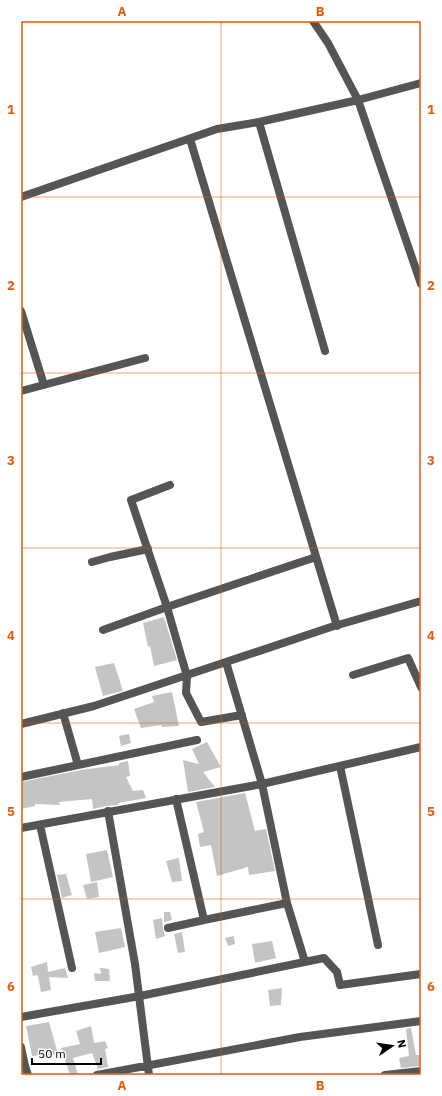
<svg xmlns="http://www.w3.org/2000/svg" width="442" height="1096" viewBox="0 0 442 1096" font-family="'IBM Plex Sans',sans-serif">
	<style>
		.building { fill: #c4c4c4 }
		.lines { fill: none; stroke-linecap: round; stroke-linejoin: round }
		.street { stroke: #555; stroke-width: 8 }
		.grid { fill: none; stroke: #e8590c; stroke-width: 1; stroke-opacity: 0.55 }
		.neatline { fill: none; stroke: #e8590c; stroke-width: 1.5 }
		.grid-label { font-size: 13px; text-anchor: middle; font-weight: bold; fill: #e8590c }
	</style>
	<rect width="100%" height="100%" fill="#fff"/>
	<path class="building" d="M 164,617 L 177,660 L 154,666 L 150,646 L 148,647 L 143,623 Z
		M 114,663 L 123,691 L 103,696 L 95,667 Z
		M 172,692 L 179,726 L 162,727 L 161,725 L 141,728 L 134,709 L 154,702 L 152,696 Z
		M 129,734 L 131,743 L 121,746 L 119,736 Z
		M 207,742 L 221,767 L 203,772 L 215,787 L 188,792 L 183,760 L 199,764 L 192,749 Z
		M 128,761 L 130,776 L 126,777 L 133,791 L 143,790 L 146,798 L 118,803 L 118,805 L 107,806 L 93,809 L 92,799 L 59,802 L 60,805 L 35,804 L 35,806 L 21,809 L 21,782 L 81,770 L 119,765 L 119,763 Z
		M 245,793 L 255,831 L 266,829 L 275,871 L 249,875 L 248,867 L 217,876 L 211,845 L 200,847 L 198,834 L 204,832 L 196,802 Z
		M 107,850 L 113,877 L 91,882 L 86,854 Z
		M 179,858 L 182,881 L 172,882 L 166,861 Z
		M 66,874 L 72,895 L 62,898 L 57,875 Z
		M 97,882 L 99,897 L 87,899 L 83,885 Z
		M 164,912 L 170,912 L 172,920 L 164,922 Z
		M 162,918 L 163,929 L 165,936 L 156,939 L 153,920 Z
		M 121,928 L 125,947 L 99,953 L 95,932 Z
		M 182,932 L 185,952 L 178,953 L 174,934 Z
		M 234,936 L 235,944 L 228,946 L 225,938 Z
		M 272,941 L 276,958 L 255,963 L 252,944 Z
		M 47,962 L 48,972 L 65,968 L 68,978 L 49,977 L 51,990 L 41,992 L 38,976 L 37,975 L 33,976 L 31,967 Z
		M 100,968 L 109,969 L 110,981 L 95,981 L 94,973 L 101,974 Z
		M 282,988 L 281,1005 L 270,1006 L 268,990 Z
		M 49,1022 L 58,1054 L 32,1056 L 26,1026 Z
		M 91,1026 L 94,1043 L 105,1041 L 108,1048 L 105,1049 L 108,1067 L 98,1069 L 92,1053 L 73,1058 L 78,1075 L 70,1075 L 61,1048 L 80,1044 L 76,1031 Z
		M 411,1028 L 416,1055 L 419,1055 L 420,1066 L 401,1068 L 399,1058 L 409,1056 L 406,1029 Z"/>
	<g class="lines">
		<path class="street" d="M 313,21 L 328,43 L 358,100 L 421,284
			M 259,122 L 325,351
			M 190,139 L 337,626
			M 21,197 L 217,129 L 259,122 L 358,100 L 421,83
			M 21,311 L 44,385
			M 21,391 L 145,358
			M 170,485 L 131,500 L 167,607 L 182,659 L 187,676 L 186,693 L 201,722 L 242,715
			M 92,562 L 110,557 L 148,549
			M 103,630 L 167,607 L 316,557
			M 353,675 L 408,658 L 421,687
			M 63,713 L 78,765
			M 21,724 L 94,706 L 331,627 L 421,601
			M 340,766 L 378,945
			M 21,777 L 197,740
			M 176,799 L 204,920 L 287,903 L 262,784 L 226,662
			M 108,811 L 135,964 L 149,1075
			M 40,825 L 72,968
			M 21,828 L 262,784 L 421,747
			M 287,903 L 305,962
			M 168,928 L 204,920
			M 21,1017 L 140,996 L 324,958 L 337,972 L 340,985 L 421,974
			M 21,1047 L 25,1066 L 28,1075
			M 97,1075 L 300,1037 L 421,1021
			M 385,1075 L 421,1071"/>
	</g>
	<path class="grid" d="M 221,21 L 221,1075M 21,197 L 421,197M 21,373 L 421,373M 21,548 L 421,548M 21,723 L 421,723M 21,899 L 421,899"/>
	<rect width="442" height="1096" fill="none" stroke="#ffffff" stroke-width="44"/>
	<g transform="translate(392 1046) rotate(77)" stroke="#ffffff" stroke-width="3" paint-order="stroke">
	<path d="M0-3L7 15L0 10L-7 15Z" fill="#000000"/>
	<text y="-6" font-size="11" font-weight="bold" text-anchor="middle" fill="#000000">N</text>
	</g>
	<path d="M32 1058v6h69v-6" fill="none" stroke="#000000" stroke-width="2"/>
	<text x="38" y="1058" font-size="12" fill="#000000" stroke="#ffffff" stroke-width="3" paint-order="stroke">50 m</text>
	<rect x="22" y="22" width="398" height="1052" class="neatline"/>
	<g class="grid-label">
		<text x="122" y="16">A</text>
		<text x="320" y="16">B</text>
		<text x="11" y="114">1</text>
		<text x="431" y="114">1</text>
		<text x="11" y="290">2</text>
		<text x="431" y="290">2</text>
		<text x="11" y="465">3</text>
		<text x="431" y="465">3</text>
		<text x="11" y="640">4</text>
		<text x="431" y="640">4</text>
		<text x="11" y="816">5</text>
		<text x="431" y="816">5</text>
		<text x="11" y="991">6</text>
		<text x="431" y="991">6</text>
		<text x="122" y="1090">A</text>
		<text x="320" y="1090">B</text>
	</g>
</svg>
